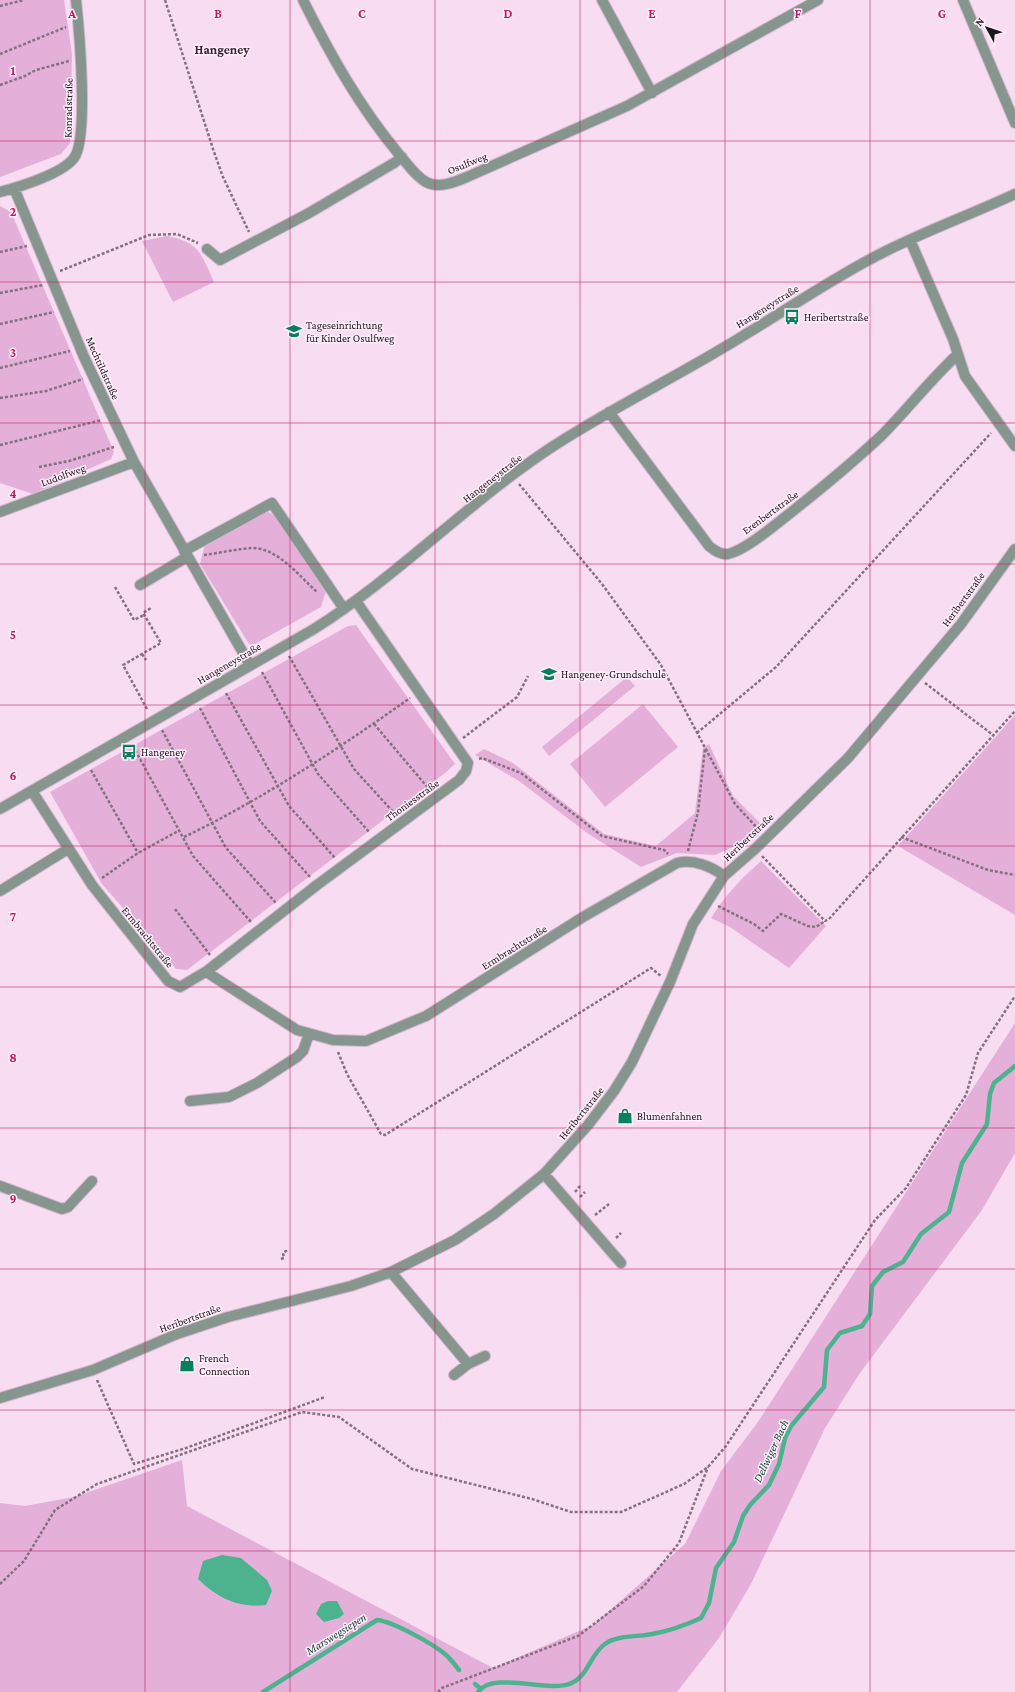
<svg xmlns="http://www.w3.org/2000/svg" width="1015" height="1692" viewBox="0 0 1015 1692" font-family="'Crimson Pro',serif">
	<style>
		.green { fill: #e4b0d9 }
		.water { fill: #4cb38e }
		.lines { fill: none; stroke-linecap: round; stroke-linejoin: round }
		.stream { stroke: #4cb38e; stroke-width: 4.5 }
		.minor-casing { stroke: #d1b8cb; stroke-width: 12 }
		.path { stroke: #83717f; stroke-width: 2.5; stroke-dasharray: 3 2; stroke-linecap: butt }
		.minor { stroke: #87958f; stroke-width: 10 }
		.grid { fill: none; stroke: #c2185b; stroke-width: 1; stroke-opacity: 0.55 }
		.labels { text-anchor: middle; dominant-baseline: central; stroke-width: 3; stroke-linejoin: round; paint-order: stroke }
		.street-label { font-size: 11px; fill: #1e151c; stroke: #ffeefb }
		.poi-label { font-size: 11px; fill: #1e151c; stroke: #ffeefb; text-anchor: start }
		.water-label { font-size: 12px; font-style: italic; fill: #1e4939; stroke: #ffeefb }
		.quarter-label { font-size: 13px; font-weight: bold; fill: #392535; stroke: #ffeefb }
		.grid-label { font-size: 13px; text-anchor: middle; font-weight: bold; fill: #c2185b; stroke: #ffeefb; stroke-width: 3; stroke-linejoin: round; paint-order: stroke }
	</style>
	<rect width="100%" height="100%" fill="#f8dcf2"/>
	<path class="green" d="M 0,0 L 64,0 L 72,54 L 70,143 L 61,154 L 0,177 Z
		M 0,206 L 11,212 L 114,452 L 111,459 L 33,494 L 0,483 Z
		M 167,236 C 199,242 201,253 214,282 L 173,302 L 142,241 Z
		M 267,511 L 275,516 L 326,591 L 321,607 L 253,645 L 249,644 L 200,564 L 205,544 Z
		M 356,625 L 455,764 L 445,773 L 187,970 L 176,969 L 102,884 L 50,792 L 348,626 Z
		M 627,677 L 635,686 L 549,756 L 542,747 Z
		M 643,704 L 678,747 L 605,807 L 570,764 Z
		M 1015,715 L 1015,915 L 898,846 Z
		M 709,744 L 733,796 L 761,824 L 742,843 L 715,855 L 677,853 L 641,867 L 587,833 L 519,781 L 475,755 L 484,749 L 513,763 L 604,834 L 656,846 L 695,813 L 703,748 Z
		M 761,861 L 826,926 L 789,968 L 730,927 L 711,918 C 726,894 740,880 761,861 Z
		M 1015,1023 L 1015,1153 L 982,1210 L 860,1373 L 825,1428 L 751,1584 L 719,1638 L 677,1692 L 0,1692 L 0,1503 L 25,1506 L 74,1497 L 182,1460 L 187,1506 L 493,1668 L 593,1625 L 685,1544 L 721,1471 L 758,1422 Z"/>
	<path class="water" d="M 222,1555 L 241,1558 L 267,1580 L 272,1591 L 266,1605 C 237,1608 218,1598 198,1579 L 203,1561 Z
		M 328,1601 L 337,1601 L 344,1614 L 339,1618 L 324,1622 L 316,1614 L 321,1604 Z"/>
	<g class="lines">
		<path class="stream" d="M 475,1684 L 481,1689
			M 263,1692 L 377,1620 C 392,1621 433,1644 445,1654 C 450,1658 455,1665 459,1670
			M 478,1692 C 492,1671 547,1692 569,1684 C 588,1678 590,1654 605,1644 C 617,1635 638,1637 652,1634 C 669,1631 686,1625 701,1618 L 709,1603 L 716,1568 L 734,1542 L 743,1516 L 750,1505 L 769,1485 L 779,1464 L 785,1438 L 791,1426 L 824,1387 L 827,1350 L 840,1333 L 862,1326 L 870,1314 L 872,1286 L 883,1272 L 903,1262 L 921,1234 L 949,1212 L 962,1163 L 987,1124 L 990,1094 L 994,1083 L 1015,1066"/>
		<defs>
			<path id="minor" d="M 303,0 C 330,54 359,106 398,153 C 406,162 415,176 426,182 C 439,189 455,182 467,177 L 627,106 L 818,0
				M 602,0 L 652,93
				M 963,0 L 1015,123
				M 14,188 L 84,357 L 134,462 L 250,665
				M 0,192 C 19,187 62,174 74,158 C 89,138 79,28 76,0
				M 910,240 L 953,339 L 965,376 L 1015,446
				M 207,249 L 220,260 L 309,213 L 394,163 L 402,157
				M 609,412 L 709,546 C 714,550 720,555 728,554 C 745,550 770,529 784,518 C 817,492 850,465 881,436 C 907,410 930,380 958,354
				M 0,512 L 134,462
				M 184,551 L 272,503 L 344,609
				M 140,585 L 187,557
				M 32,791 L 92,885 L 168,981 L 180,987 L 207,971 L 211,975 L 297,1030 L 333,1040 L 366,1041 L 426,1016 L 583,917 L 677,863 C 693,859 711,866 724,876
				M 0,809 L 314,629 C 400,575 470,500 555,445 C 617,405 684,373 746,334 C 793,306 837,275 886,251 C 928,230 972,214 1015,194
				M 0,891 L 68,849
				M 207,971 L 317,885 L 459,780 L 466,771 L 468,763 L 356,601
				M 190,1101 L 229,1097 L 257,1083 L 297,1057 L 303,1051 L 309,1034
				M 544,1174 L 621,1263
				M 0,1186 L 62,1209 L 68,1207 L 92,1181
				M 391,1272 L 468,1364 L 454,1375
				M 468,1364 L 485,1356
				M 0,1398 L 93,1370 L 177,1334 L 228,1317 L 351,1286 L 391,1272 L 455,1240 L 494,1214 L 544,1174 L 588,1125 L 614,1091 L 632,1062 L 670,982 L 693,924 L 724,876 L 755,849 L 848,758 L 961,624 L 1015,549"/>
		</defs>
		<use href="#minor" class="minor-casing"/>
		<path class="path" d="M 165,0 L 214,152 L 223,177 L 249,232
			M 0,6 L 24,0
			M 0,54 L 66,27
			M 0,85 L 25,76 L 36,70 L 69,61
			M 0,252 L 27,246
			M 60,271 L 149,235 L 177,234 L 198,243
			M 0,293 L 43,285
			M 0,324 L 54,312
			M 0,368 L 70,351
			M 0,398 L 46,391 L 83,379
			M 0,445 L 102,420
			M 39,467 L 69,461 L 114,447
			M 519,484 L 602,584 L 661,665 L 735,804 L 759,830
			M 204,555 C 220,553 236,549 252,548 C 278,548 299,576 317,592
			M 115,587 L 134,620 L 144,615
			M 142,654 L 146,660
			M 289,656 L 354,769 L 395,814
			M 262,672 L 318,774 L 370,833
			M 925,683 L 993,735
			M 226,693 L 289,806 L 335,858
			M 200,708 L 260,821 L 310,877
			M 147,709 L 123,665 L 161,643 L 143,613 L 151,608
			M 374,724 L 429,789
			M 162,730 L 226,848 L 276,903
			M 697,733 L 776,667 L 991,433
			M 463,738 L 517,697 L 528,676
			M 133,746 L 193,856 L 251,922
			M 479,759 L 482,758 L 521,773 L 602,836 L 664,850 L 668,854
			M 91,770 L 138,853
			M 184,837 C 263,799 338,749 410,698
			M 901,837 L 988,870 L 1015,875
			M 688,851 L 698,812 L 705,748
			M 762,856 L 825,921 L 829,919 L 1015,711
			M 102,878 L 138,853 L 180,830
			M 718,906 L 754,924 L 763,931 L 781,914 L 808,926 L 816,927 L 825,921
			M 175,909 L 210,955
			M 338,1052 L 347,1074 L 381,1134 L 385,1135 L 651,968 L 661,976
			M 575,1192 L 580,1186
			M 580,1197 L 585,1192
			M 595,1215 L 609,1204
			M 616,1238 L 621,1233
			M 281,1259 L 284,1258 L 283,1253 L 286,1251 L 287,1252
			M 97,1380 L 134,1464 L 186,1448 L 325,1397
			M 0,1584 L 24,1561 L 55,1510 L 97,1484 L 302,1412 L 339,1417 L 412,1469 L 532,1499 L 571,1512 L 621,1512 L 684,1484 L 708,1467 L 726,1446 L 875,1220 L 906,1188 L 966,1095 L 978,1053 L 1015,996
			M 438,1692 L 442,1688 L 578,1636 L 644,1586 L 679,1543 L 708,1467"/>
		<use href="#minor" class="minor"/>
	</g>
	<path class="grid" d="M 145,0 L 145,1692M 290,0 L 290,1692M 435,0 L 435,1692M 580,0 L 580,1692M 725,0 L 725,1692M 870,0 L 870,1692M 0,141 L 1015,141M 0,282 L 1015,282M 0,423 L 1015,423M 0,564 L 1015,564M 0,705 L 1015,705M 0,846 L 1015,846M 0,987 L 1015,987M 0,1128 L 1015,1128M 0,1269 L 1015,1269M 0,1410 L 1015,1410M 0,1551 L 1015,1551"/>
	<defs>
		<symbol id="bus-bare" viewBox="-9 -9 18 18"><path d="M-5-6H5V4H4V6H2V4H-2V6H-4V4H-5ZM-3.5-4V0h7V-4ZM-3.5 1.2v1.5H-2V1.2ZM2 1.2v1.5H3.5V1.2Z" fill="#07805e" stroke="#ffeefb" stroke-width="2.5" paint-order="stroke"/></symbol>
		<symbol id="school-bare" viewBox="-9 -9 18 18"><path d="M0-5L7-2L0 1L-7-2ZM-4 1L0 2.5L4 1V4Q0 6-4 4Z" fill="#07805e" stroke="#ffeefb" stroke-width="2.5" paint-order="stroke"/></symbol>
		<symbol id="shop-bare" viewBox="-9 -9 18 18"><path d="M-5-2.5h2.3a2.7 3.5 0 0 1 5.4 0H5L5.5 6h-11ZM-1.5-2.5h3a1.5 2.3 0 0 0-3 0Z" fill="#07805e" stroke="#ffeefb" stroke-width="2.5" paint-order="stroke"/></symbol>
	</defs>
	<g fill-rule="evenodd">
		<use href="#bus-bare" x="781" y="306" width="22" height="22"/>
		<use href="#school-bare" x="283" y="320" width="22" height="22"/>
		<use href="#school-bare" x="538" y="663" width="22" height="22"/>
		<use href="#bus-bare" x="118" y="741" width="22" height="22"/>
		<use href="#shop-bare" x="614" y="1105" width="22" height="22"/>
		<use href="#shop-bare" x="176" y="1353" width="22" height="22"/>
	</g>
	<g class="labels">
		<g class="street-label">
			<text transform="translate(68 108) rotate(-89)">Konradstraße</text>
			<text transform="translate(467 163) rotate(-22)">Osulfweg</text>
			<text transform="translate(767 306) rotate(-32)">Hangeneystraße</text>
			<text transform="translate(103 368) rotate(66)">Mechtildstraße</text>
			<text transform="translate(63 475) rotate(-20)">Ludolfweg</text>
			<text transform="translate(492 478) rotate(-38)">Hangeneystraße</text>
			<text transform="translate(770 512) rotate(-36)">Erenbertstraße</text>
			<text transform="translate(963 599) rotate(-54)">Heribertstraße</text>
			<text transform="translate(229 663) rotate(-30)">Hangeneystraße</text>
			<text transform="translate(412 800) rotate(-36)">Thoniesstraße</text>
			<text transform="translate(748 837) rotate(-43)">Heribertstraße</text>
			<text transform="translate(148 937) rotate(51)">Ermbrachtstraße</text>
			<text transform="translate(514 947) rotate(-32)">Ermbrachtstraße</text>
			<text transform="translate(581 1113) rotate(-51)">Heribertstraße</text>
			<text transform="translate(190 1318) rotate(-20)">Heribertstraße</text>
		</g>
		<g class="poi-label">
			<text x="804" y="317">Heribertstraße</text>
			<text x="306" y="325">Tageseinrichtung<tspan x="306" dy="13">für Kinder Osulfweg</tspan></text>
			<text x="561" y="674">Hangeney-Grundschule</text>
			<text x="141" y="752">Hangeney</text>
			<text x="637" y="1116">Blumenfahnen</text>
			<text x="199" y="1358">French<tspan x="199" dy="13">Connection</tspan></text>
		</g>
		<g class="water-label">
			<text transform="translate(771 1451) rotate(-65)">Dellwiger Bach</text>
			<text transform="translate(336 1634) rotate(-32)">Marswegsiepen</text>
		</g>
		<g class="quarter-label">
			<text x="222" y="49">Hangeney</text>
		</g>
	</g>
	<g class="grid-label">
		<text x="72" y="18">A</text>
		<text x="218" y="18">B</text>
		<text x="362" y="18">C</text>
		<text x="508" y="18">D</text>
		<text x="652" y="18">E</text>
		<text x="798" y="18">F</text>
		<text x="942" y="18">G</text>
		<text x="13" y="75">1</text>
		<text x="13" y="216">2</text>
		<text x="13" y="357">3</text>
		<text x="13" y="498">4</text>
		<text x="13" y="639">5</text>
		<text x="13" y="780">6</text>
		<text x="13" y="921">7</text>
		<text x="13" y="1062">8</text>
		<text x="13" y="1203">9</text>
	</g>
	<g transform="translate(987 28) rotate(310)" stroke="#ffeefb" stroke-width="3" paint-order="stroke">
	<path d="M0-3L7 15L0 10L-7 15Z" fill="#1e151c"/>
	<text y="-6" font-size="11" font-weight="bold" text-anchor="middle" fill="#1e151c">N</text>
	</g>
</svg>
